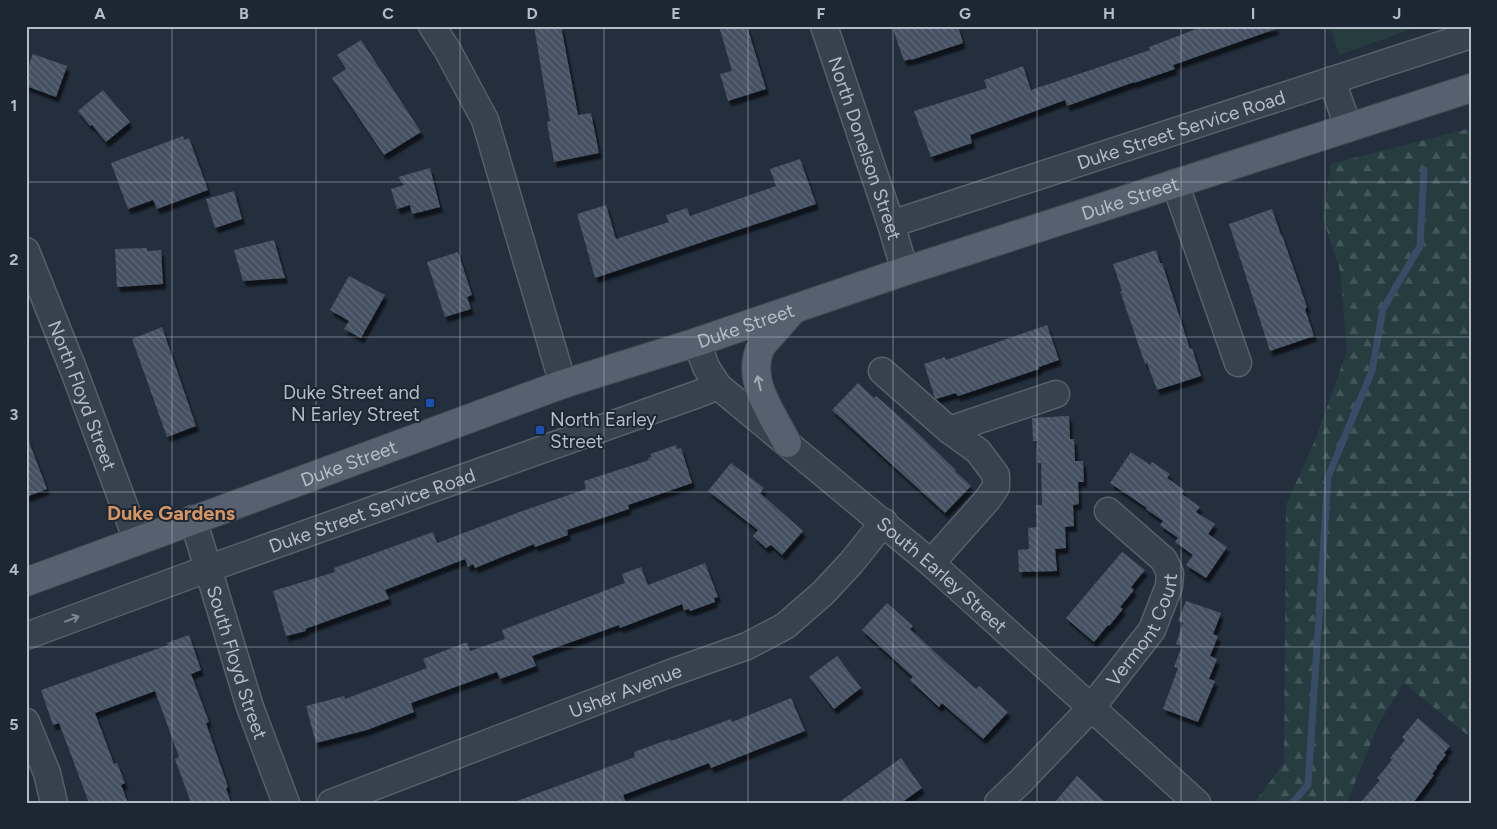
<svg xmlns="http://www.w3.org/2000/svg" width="1497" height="829" viewBox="0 0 1497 829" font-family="Figtree,sans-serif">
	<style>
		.forest { fill: url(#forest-firs) }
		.park { fill: #263c3f }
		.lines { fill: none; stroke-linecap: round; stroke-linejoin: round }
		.stream { stroke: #394c67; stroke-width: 7 }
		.building { fill: url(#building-back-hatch); filter: url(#shadow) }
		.street-casing { stroke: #565f6c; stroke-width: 29 }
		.primary-casing { stroke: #414a57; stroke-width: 30 }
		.street { stroke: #38414e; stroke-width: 26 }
		.primary { stroke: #56606e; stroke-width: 28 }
		.oneway { stroke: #a1aab7 }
		.oneway2 { stroke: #7c8592 }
		.grid { fill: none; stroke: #b4bcc9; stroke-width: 1; stroke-opacity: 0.55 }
		.transit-dot { fill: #1a4fb4; stroke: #1d2633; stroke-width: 2 }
		.labels { text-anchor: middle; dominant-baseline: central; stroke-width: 4; stroke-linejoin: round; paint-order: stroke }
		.street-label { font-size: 19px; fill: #b4bcc9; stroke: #1d2633 }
		.poi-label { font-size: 19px; fill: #b4bcc9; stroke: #1d2633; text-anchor: end }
		.neighbourhood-label { font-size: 20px; font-weight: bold; fill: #d59563; stroke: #1d2633 }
		.neatline { fill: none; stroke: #b4bcc9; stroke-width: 2 }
		.grid-label { font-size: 16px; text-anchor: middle; font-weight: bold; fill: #b4bcc9 }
	</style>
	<defs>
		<pattern id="forest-firs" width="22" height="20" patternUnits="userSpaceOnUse" patternTransform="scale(1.25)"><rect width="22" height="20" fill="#263c3f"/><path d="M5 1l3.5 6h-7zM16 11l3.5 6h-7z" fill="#435659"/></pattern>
		<pattern id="building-back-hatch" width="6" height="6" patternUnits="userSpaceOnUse" patternTransform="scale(1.25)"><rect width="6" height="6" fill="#455162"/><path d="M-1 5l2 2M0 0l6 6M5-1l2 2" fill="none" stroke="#5d6877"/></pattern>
		<filter id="shadow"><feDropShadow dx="3" dy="5.5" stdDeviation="1" flood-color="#0009"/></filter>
	</defs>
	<rect width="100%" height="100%" fill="#242f3e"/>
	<path class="forest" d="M 1471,128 L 1471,738 L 1404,683 L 1379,723 L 1347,803 L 1254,803 L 1284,763 L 1286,505 L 1316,438 L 1347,351 L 1340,271 L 1323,218 L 1331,164 Z"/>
	<path class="park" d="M 1330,26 L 1420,26 L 1339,55 Z"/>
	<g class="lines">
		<path class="stream" d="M 1292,803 L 1308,785 L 1328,477 L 1372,371 L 1383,309 L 1420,246 L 1424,170"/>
	</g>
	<path class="building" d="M 534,26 L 561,26 L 578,115 L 591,113 L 599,153 L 554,162 L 547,122 L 550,121 Z
		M 719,26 L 747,26 L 766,89 L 728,101 L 720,74 L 732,71 Z
		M 892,26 L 958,26 L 963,43 L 911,60 L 911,59 L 904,61 Z
		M 1204,26 L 1275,26 L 1276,29 L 1173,65 L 1175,69 L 1134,83 L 1134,82 L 1067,106 L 1065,100 L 970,135 L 972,143 L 931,157 L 914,111 L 987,88 L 984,80 L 1023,66 L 1031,90 L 1150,50 L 1149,47 Z
		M 361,40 L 421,132 L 384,155 L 332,78 L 346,69 L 337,55 Z
		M 33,54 L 67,66 L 56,97 L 26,86 L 26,72 Z
		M 103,90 L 130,122 L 106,142 L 92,125 L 90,126 L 78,111 Z
		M 183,136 L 184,140 L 189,138 L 208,190 L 157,209 L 153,200 L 128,209 L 111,163 Z
		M 800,159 L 816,204 L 595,278 L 577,214 L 606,205 L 616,239 L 669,222 L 666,215 L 687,208 L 690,216 L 776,186 L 770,169 Z
		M 430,168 L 440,207 L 412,214 L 410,205 L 397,209 L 391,189 L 404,185 L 398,177 Z
		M 234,191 L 242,219 L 215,228 L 206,199 Z
		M 1272,209 L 1281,235 L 1282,235 L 1307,307 L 1305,309 L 1314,336 L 1270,351 L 1229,224 Z
		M 274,240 L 285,278 L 243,281 L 234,250 Z
		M 147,248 L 147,251 L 161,250 L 163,284 L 117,287 L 115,249 Z
		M 1156,250 L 1160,263 L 1162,263 L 1190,349 L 1192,348 L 1201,376 L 1157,390 L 1147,363 L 1145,364 L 1120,291 L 1122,291 L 1113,264 Z
		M 458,252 L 472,295 L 467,297 L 471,309 L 445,317 L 427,262 Z
		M 349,276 L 385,295 L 361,338 L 344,329 L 349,321 L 330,310 Z
		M 1047,325 L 1059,360 L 1039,367 L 1039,369 L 958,396 L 956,393 L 936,399 L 935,398 L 924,364 L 945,357 L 946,360 Z
		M 162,327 L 196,426 L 167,437 L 132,339 Z
		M 858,383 L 874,398 L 876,396 L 909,425 L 956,470 L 955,471 L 971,486 L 945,513 L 832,410 Z
		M 1069,416 L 1070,439 L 1074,439 L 1075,461 L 1083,461 L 1084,482 L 1078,482 L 1079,504 L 1073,505 L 1074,526 L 1065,527 L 1066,548 L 1055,549 L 1057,571 L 1019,572 L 1018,550 L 1029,549 L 1028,528 L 1037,527 L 1036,505 L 1042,505 L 1041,463 L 1038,463 L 1037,441 L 1033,441 L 1032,418 Z
		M 28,439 L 47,489 L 26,497 L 26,440 Z
		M 676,445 L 677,449 L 681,448 L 692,483 L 628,505 L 629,509 L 567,530 L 568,535 L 535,547 L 534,544 L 475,568 L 473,564 L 468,567 L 465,559 L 385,590 L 389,599 L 305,629 L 306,631 L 286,636 L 273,591 L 335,572 L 334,568 L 433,532 L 437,543 L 514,514 L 586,489 L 584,481 L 649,460 L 648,458 L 652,457 L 650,454 Z
		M 1131,452 L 1150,465 L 1152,462 L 1170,474 L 1167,478 L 1184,490 L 1182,494 L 1200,507 L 1196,512 L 1215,524 L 1208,534 L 1227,547 L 1206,578 L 1186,565 L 1193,555 L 1175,542 L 1178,538 L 1160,525 L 1163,521 L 1146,509 L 1147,508 L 1110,483 Z
		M 731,463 L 764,488 L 760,493 L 803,531 L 782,555 L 771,545 L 766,548 L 753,536 L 758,530 L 708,491 Z
		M 1122,552 L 1145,570 L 1131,587 L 1134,590 L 1120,607 L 1123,609 L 1109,626 L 1108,625 L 1094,642 L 1066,618 Z
		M 705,563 L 718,597 L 714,598 L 715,602 L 690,611 L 689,609 L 684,610 L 682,604 L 620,628 L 619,625 L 532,656 L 536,666 L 500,679 L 497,672 L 411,703 L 414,712 L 367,730 L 316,743 L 306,706 L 344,696 L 345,699 L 427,668 L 423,659 L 467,642 L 470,651 L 505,639 L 502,630 L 625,583 L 622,574 L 641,567 L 648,585 Z
		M 1186,601 L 1221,613 L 1213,634 L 1218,636 L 1210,656 L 1217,659 L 1209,679 L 1215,681 L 1198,722 L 1163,709 L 1178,668 L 1174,667 L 1182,646 L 1176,644 L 1183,623 L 1178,621 Z
		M 887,603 L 913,626 L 910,629 L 949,665 L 976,689 L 979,686 L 1008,712 L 983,739 L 942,703 L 939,707 L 924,693 L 910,680 L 913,677 L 862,630 Z
		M 189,635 L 201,670 L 191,674 L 209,722 L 206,723 L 228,787 L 226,788 L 231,803 L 191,803 L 175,759 L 179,757 L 155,691 L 95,713 L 114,764 L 117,763 L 125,783 L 121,785 L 128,803 L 89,803 L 59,723 L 53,725 L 41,690 L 168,645 L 167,643 Z
		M 837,656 L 861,688 L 834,709 L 809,677 Z
		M 791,698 L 805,731 L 711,768 L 709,763 L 623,795 L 626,803 L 517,803 L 517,801 L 635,757 L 634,752 L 670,739 L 671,741 L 731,719 L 732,722 Z
		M 1418,718 L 1450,746 L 1444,753 L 1446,755 L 1436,767 L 1437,768 L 1432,774 L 1434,775 L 1413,803 L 1360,803 L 1380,780 L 1377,778 L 1392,760 L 1390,758 L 1405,740 L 1402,737 Z
		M 901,758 L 922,788 L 901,803 L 838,803 Z
		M 1077,776 L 1106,803 L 1054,803 Z"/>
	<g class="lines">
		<defs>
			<g id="street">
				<path d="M 432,26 L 448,51 L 485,120 L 563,384"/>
				<path id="s1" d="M 824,26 L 891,224 L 905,271"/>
				<path d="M 1332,80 L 1348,127"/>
				<path d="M 1175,183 L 1238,363"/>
				<path id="s2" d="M 891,224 L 1471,35"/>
				<path id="s3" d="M 26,251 L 74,371 L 137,540"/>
				<path id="s4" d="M 697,342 L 706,367 L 718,386 L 931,563 L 1197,803"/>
				<path d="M 882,371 L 949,430 L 978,451 L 996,475 L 996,487 L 987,500 L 931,563"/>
				<path d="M 949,430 L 1056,394"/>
				<path id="s5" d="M 193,519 L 250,707 L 286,803"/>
				<path id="s6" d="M 26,636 L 207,569 L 698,394 L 718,386"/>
				<path d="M 26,722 L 47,773 L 54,803"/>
				<path id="s7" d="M 331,803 L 668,674 L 747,646 L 785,626 L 823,593 L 851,563 L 884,522"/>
				<path id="s8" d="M 998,803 L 1021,781 L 1091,708 L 1152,630 L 1169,586 L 1170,573 L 1164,560 L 1108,511"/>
			</g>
			<g id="primary">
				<path d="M 787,443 C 772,413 744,378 762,345 L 792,311"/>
				<path id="s9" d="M 26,582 L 563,384 L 697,342 L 905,271 L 1471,88"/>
			</g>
		</defs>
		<use href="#street" class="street-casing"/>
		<use href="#primary" class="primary-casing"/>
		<use href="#street" class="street"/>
		<use href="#primary" class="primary"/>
	</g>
	<defs><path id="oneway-shaft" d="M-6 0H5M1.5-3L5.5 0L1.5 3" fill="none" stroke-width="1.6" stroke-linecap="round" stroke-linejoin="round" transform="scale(1.25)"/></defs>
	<use class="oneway" href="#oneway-shaft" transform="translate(759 383) rotate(-103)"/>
	<use class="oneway2" href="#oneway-shaft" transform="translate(72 619) rotate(-21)"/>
	<path class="grid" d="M 172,26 L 172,803M 316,26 L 316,803M 460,26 L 460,803M 604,26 L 604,803M 748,26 L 748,803M 893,26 L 893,803M 1037,26 L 1037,803M 1181,26 L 1181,803M 1325,26 L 1325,803M 26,182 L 1471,182M 26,337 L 1471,337M 26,492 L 1471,492M 26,647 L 1471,647"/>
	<g class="transit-dot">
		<rect x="425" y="398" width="10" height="10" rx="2.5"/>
		<rect x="535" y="425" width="10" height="10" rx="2.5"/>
	</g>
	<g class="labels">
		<g class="street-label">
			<text stroke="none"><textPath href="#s2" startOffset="305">Duke Street Service Road</textPath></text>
			<text stroke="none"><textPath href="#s1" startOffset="129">North Donelson Street</textPath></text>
			<text stroke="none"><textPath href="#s9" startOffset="1169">Duke Street</textPath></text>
			<text stroke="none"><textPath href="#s9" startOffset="764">Duke Street</textPath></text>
			<text stroke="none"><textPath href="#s3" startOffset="155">North Floyd Street</textPath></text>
			<text stroke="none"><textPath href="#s9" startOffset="344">Duke Street</textPath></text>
			<text stroke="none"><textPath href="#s6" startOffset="368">Duke Street Service Road</textPath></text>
			<text stroke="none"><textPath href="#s4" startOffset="342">South Earley Street</textPath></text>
			<text stroke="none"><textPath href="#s8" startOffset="228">Vermont Court</textPath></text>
			<text stroke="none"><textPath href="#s5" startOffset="150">South Floyd Street</textPath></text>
			<text stroke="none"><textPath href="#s7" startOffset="315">Usher Avenue</textPath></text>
		</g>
		<g class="poi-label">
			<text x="420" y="392">Duke Street and<tspan x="420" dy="22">N Earley Street</tspan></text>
			<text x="550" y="419" text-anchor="start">North Earley<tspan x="550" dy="22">Street</tspan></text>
		</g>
		<g class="neighbourhood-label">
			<text x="171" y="513">Duke Gardens</text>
		</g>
	</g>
	<rect width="1497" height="829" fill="none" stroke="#1d2633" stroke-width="55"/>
	<rect x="28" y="28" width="1442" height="774" class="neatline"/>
	<g class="grid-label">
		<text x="100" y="19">A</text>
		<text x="244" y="19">B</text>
		<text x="388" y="19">C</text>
		<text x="532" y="19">D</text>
		<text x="676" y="19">E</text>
		<text x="821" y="19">F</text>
		<text x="965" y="19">G</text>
		<text x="1109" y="19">H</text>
		<text x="1253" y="19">I</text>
		<text x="1397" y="19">J</text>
		<text x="14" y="111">1</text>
		<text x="14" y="265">2</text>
		<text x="14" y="420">3</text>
		<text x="14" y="575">4</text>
		<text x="14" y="730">5</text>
	</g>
</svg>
